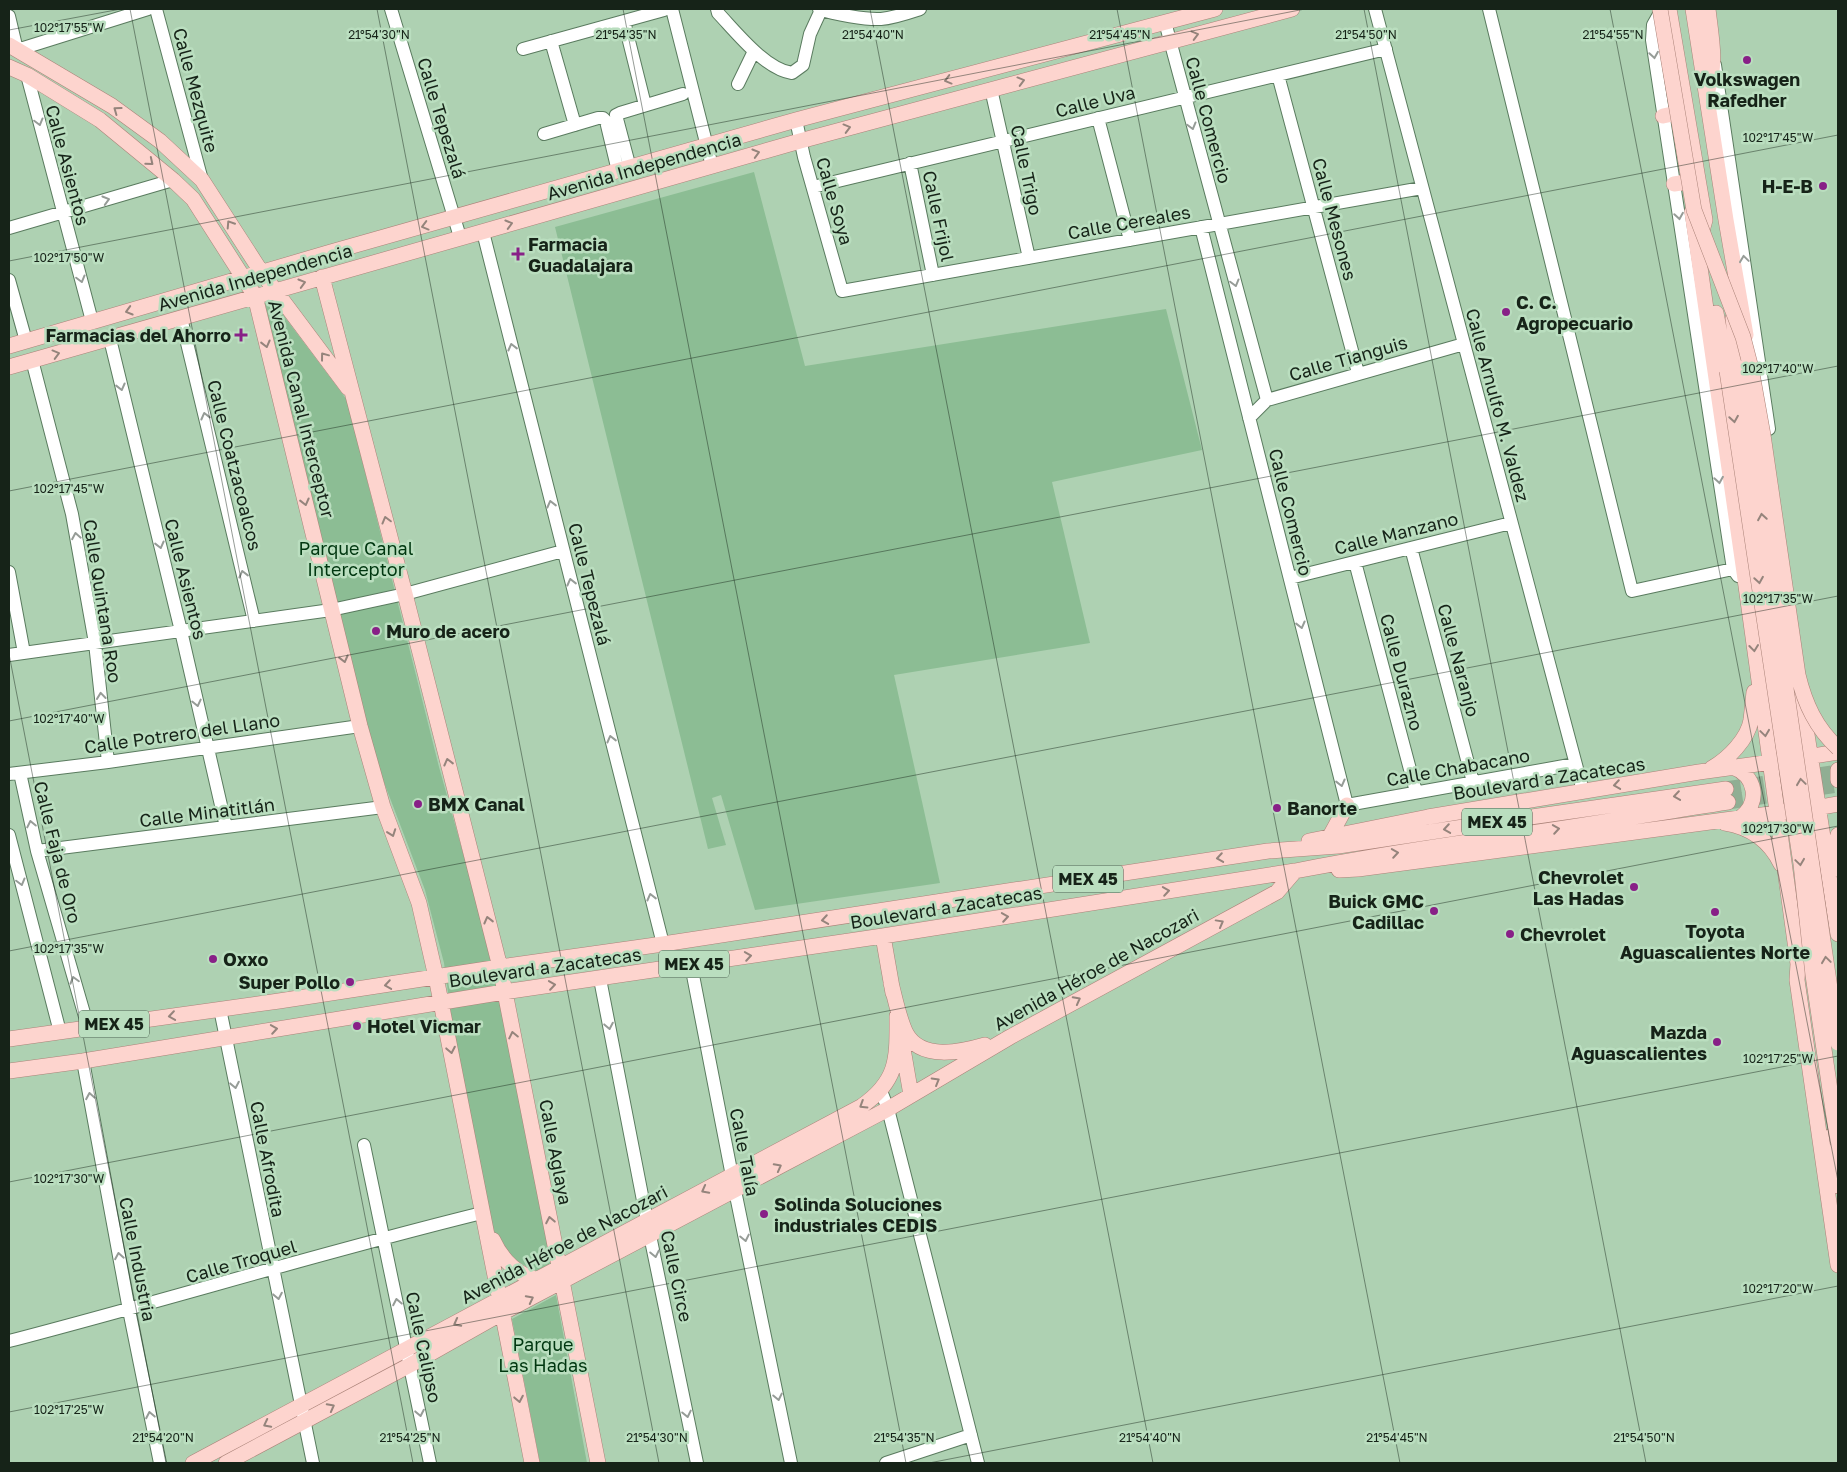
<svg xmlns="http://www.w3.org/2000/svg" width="1847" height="1472" viewBox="0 0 1847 1472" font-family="'Golos Text',sans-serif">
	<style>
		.green { fill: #8cbd94 }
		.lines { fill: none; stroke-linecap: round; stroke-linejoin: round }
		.major-tunnel { stroke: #90ae93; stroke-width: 15; stroke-dasharray: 15 8; stroke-linecap: butt }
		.minor-casing { stroke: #5a7b5f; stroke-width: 14 }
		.major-casing { stroke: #ab8379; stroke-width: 16 }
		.minor { stroke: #fff; stroke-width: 12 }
		.major { stroke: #fdd4ce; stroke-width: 15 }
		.major-bridge-casing { stroke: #ab8379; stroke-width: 16; stroke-linecap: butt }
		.major-bridge { stroke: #fdd4ce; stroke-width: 15 }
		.oneway { stroke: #95847c }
		.oneway2 { stroke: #969c97 }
		.ticks { fill: none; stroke: #162318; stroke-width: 1; stroke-opacity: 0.45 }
		.poi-dot { fill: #882087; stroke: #badebf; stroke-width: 2 }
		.labels { text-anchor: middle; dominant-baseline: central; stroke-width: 5; stroke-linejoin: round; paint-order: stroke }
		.shield { fill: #badebf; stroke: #475b4a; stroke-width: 1 }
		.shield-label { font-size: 16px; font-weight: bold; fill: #162318 }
		.poi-label { font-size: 18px; font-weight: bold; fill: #162318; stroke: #badebf; text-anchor: start }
		.street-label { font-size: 18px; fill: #162318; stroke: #badebf }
		.park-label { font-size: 18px; fill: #003710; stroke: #badebf }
		.ticks-label { font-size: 12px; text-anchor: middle; fill: #162318; stroke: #badebf; stroke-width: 5; stroke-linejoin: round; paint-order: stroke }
	</style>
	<rect width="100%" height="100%" fill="#aed1b2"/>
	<path class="green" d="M 754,172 L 805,366 L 1166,309 L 1202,450 L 1052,482 L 1090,643 L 894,675 L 940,883 L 755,910 L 721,795 L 712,798 L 726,845 L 708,849 L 555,227 Z
		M 271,299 L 347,400 L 439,767 L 492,957 L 553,1267 L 542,1274 L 516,1261 L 504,1250 L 488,1220 L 452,1021 L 444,963 L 425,890 L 377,764 L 261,306 Z
		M 556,1295 L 587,1463 L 540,1463 L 512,1319 Z"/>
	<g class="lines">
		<path class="major-tunnel" d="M 1726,789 L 1838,772
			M 1728,802 L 1838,785"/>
		<defs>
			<path id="minor" d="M 156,9 L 202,180
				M 391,9 L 460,237
				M 672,9 L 712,166
				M 717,9 L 718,13 C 736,32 765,69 792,73 L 803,65 L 810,34 L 821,10
				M 819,9 C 834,14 866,20 881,19 C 894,18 908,13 920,9
				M 1375,9 L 1583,791
				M 1489,9 L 1632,591 L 1733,569
				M 1662,9 L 1653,25 L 1652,40 L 1733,569 L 1738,576
				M 9,16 L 17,50 L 148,9
				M 624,21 L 645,105
				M 1165,22 L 1267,400
				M 551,41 L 575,125
				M 523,49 L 664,10
				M 1715,65 L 1769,429
				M 27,75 L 92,321
				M 1278,75 L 1358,373
				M 738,84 L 754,51
				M 991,89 L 1029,258
				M 1098,118 L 1130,240
				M 796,120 L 804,157 L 842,291 L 1422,188
				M 544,134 L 598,118 L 603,118 L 606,121 L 618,171
				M 910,163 L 933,275
				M 630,168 L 616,115 L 620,113 L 683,94
				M 813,187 L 1386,49
				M 1201,227 L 1347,805 L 1575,764
				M 9,228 L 173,180
				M 483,232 L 663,944
				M 9,280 L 26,341
				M 181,318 L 254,621
				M 110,339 L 181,631 L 226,827
				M 32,360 L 72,514 L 95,643 L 108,762
				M 1249,418 L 1267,400 L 1464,344
				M 1411,548 L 1473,782
				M 1355,562 L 1416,792
				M 9,572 L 24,653
				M 1290,578 L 1511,523
				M 9,655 L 331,610 L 405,594 L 563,551
				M 20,773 L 37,851 L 88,1027
				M 9,774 L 108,762 L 360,726
				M 9,835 L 60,1032
				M 37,851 L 383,807
				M 691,965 L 732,1176 L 791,1463
				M 600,979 L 647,1221 L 697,1463
				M 220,1009 L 313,1463
				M 83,1061 L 129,1310 L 160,1463
				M 881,1091 L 888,1109 L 978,1463
				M 364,1145 L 430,1463
				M 9,1341 C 167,1300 323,1252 482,1213
				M 886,1463 L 971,1435"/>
			<path id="major" d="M 1669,9 L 1705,220 L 1702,231
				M 1693,9 L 1726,220 L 1746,335
				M 1708,9 C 1711,36 1717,63 1708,90
				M 9,45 L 112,106 L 160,141 L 202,180 L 262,273 L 348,388
				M 9,67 L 27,75 L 100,120 L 173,180 L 193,199 L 255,296 L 360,726 L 383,807 L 419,903 L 436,977 L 532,1463
				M 1663,116 L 1677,113
				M 1674,184 L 1687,182
				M 1692,212 L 1746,586 L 1798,964 L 1797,980 L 1838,1265
				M 322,277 L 405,594 L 500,967 L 598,1463
				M 1716,313 L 1727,371
				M 1733,318 L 1739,368
				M 9,346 L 331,252 L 796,120 L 1215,9
				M 9,367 L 800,141 L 1292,9
				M 1801,696 L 1838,934
				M 1801,758 L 1838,752
				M 1732,767 C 1756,775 1761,803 1740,818
				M 1712,768 C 1728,759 1748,739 1751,720 C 1752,710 1753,701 1754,692
				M 1838,770 L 1838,780
				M 1810,809 L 1838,804
				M 1725,823 C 1750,827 1770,841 1781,864
				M 1330,836 L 1347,805
				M 1309,841 L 1428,817 L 1699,772 L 1779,761
				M 1835,869 L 1835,850 L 1838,835
				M 1339,870 L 1358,869 L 1785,812
				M 883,936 L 893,993
				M 891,983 C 895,998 899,1019 906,1033 C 921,1061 961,1052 985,1045
				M 9,1039 L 279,1001 L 500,967 L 663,944 L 1268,851 L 1338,846 L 1503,821 L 1726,789
				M 902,1043 L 911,1095
				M 9,1071 L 83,1061 L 504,992 L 883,936 L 1295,871 C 1367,857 1438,846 1510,836 C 1583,826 1656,813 1728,802
				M 1830,1137 L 1838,1186
				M 493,1240 C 502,1260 519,1278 542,1280
				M 193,1463 L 862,1106 C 899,1080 897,1057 897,1016
				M 226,1463 L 410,1365 L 502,1313 L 888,1109 L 1010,1037 L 1277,892 L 1295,871"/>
		</defs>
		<use href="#minor" class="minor-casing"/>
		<use href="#major" class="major-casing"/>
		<use href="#minor" class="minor"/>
		<use href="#major" class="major"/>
		<defs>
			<path id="major-bridge" d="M 1660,9 L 1694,210 L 1743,337 L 1751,368 L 1763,435 L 1798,675 C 1805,704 1816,728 1838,748
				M 1739,368 L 1838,1043
				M 1727,371 L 1801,864 L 1813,975 L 1838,1144"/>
		</defs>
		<use href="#major-bridge" class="major-bridge-casing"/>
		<use href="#major-bridge" class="major-bridge"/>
	</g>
	<defs><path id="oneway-chevron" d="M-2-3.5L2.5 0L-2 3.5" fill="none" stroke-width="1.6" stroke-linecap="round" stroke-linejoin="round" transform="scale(1.25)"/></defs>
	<g class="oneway">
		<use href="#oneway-chevron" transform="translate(1195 35) rotate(-15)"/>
		<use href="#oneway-chevron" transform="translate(948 80) rotate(165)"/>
		<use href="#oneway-chevron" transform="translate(1021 81) rotate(-15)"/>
		<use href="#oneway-chevron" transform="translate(117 110) rotate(-144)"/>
		<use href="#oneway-chevron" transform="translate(847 128) rotate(-15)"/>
		<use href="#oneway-chevron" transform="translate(756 153) rotate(-16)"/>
		<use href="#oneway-chevron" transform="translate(150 162) rotate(39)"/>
		<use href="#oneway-chevron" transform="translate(230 224) rotate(-123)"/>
		<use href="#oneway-chevron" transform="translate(509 224) rotate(-16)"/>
		<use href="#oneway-chevron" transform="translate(425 226) rotate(165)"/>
		<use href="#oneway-chevron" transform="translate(302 283) rotate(-16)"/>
		<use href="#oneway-chevron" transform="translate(129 311) rotate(164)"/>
		<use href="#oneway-chevron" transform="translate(266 344) rotate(76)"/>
		<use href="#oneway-chevron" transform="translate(56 354) rotate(-15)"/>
		<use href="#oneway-chevron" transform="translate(324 356) rotate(-127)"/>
		<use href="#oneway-chevron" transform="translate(1734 419) rotate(81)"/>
		<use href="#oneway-chevron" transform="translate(305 502) rotate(76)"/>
		<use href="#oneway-chevron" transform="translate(1762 517) rotate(-99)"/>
		<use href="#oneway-chevron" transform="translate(386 520) rotate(-105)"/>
		<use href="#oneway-chevron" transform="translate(1759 580) rotate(81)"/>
		<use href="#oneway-chevron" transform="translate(1754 648) rotate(83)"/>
		<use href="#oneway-chevron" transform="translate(344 659) rotate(76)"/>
		<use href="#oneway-chevron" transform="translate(1765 733) rotate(82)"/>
		<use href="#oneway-chevron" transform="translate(448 762) rotate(-104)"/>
		<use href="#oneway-chevron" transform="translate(1801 782) rotate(-98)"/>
		<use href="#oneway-chevron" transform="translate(1617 785) rotate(171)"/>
		<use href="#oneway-chevron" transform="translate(1677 796) rotate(172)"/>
		<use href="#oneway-chevron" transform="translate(1447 829) rotate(171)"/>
		<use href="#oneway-chevron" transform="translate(1556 829) rotate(-9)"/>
		<use href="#oneway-chevron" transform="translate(392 833) rotate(70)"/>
		<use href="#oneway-chevron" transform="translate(1395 853) rotate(-9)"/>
		<use href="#oneway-chevron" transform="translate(1220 858) rotate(171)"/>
		<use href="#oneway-chevron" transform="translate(1800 862) rotate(82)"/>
		<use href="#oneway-chevron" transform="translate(1166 891) rotate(-9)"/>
		<use href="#oneway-chevron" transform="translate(1005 917) rotate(-9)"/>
		<use href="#oneway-chevron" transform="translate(488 920) rotate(-104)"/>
		<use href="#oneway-chevron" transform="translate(825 920) rotate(171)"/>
		<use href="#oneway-chevron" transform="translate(1220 923) rotate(-29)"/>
		<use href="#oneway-chevron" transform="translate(748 956) rotate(-9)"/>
		<use href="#oneway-chevron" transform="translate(1826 960) rotate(-98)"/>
		<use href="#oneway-chevron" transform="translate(388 985) rotate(171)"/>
		<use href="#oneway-chevron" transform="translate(552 985) rotate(-8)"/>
		<use href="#oneway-chevron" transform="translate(1077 1000) rotate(-28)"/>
		<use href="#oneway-chevron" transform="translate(172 1016) rotate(172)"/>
		<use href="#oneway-chevron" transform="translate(274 1029) rotate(-9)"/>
		<use href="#oneway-chevron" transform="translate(513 1035) rotate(-102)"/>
		<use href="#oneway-chevron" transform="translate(451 1050) rotate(79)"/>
		<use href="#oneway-chevron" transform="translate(936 1081) rotate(-30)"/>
		<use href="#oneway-chevron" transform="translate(863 1105) rotate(148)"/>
		<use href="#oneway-chevron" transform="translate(778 1167) rotate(-28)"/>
		<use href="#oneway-chevron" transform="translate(705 1190) rotate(152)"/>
		<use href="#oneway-chevron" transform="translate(550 1220) rotate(-101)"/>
		<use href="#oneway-chevron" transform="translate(530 1299) rotate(-27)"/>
		<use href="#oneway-chevron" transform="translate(457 1323) rotate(152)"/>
		<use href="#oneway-chevron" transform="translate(519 1399) rotate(79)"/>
		<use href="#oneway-chevron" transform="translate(331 1407) rotate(-28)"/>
		<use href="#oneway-chevron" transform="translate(267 1424) rotate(153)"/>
	</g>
	<g class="oneway2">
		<use href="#oneway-chevron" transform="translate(1654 55) rotate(81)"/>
		<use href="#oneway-chevron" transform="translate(39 122) rotate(75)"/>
		<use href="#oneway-chevron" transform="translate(1192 126) rotate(75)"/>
		<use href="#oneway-chevron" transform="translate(106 200) rotate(-16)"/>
		<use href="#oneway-chevron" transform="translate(1679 216) rotate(81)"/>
		<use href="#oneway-chevron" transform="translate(1744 259) rotate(-98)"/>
		<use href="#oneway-chevron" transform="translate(81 279) rotate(75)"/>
		<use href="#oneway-chevron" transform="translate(1235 283) rotate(75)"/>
		<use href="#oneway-chevron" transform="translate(512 347) rotate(-104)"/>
		<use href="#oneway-chevron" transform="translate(121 387) rotate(76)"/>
		<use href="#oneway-chevron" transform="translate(205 416) rotate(-104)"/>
		<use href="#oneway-chevron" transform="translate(1719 480) rotate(81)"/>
		<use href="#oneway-chevron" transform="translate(551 504) rotate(-104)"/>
		<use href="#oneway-chevron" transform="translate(76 536) rotate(-100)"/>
		<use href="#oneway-chevron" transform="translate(160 545) rotate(76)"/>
		<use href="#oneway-chevron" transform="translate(243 574) rotate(-104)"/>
		<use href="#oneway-chevron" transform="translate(571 582) rotate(-104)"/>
		<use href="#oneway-chevron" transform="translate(1301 625) rotate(76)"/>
		<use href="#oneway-chevron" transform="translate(101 696) rotate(-96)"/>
		<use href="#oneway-chevron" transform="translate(197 703) rotate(77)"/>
		<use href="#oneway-chevron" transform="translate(611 739) rotate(-104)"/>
		<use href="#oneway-chevron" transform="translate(1341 783) rotate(76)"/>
		<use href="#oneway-chevron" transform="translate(31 824) rotate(-102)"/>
		<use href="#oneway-chevron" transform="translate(21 882) rotate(75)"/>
		<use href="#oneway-chevron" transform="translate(651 897) rotate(-104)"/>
		<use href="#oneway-chevron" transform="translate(74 980) rotate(-106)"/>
		<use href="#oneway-chevron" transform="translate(609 1026) rotate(79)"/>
		<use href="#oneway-chevron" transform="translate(235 1085) rotate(79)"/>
		<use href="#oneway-chevron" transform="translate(90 1096) rotate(-100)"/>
		<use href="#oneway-chevron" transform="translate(745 1238) rotate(78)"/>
		<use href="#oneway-chevron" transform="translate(655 1254) rotate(78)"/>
		<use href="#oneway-chevron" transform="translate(119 1256) rotate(-100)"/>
		<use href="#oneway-chevron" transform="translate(278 1296) rotate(79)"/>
		<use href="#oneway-chevron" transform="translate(397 1302) rotate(-101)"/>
		<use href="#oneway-chevron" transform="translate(778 1397) rotate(78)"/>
		<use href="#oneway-chevron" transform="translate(420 1413) rotate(79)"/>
		<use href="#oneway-chevron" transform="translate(687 1414) rotate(78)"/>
		<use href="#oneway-chevron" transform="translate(150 1415) rotate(-101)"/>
	</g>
	<path class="ticks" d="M 130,9 L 413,1463M 377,9 L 659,1463M 623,9 L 906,1463M 870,9 L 1153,1463M 1117,9 L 1400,1463M 1364,9 L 1646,1463M 1610,9 L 1838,1181M 9,30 L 121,9M 9,261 L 1305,9M 9,491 L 1838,135M 9,654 L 166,1463M 9,721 L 1838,366M 9,951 L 1838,596M 9,1182 L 1838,826M 9,1412 L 1838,1056M 929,1463 L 1838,1286"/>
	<g class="poi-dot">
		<circle cx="1747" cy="60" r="5"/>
		<circle cx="1823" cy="186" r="5"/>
		<path d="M515.5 246.5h5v5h5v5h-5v5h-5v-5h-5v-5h5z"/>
		<circle cx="1506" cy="312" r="5"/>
		<path d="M238.5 327.5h5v5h5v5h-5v5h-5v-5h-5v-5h5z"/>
		<circle cx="376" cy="631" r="5"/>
		<circle cx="418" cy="804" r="5"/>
		<circle cx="1277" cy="808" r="5"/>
		<circle cx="1634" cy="887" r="5"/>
		<circle cx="1434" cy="911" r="5"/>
		<circle cx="1715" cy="912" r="5"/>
		<circle cx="1510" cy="934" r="5"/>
		<circle cx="213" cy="959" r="5"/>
		<circle cx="350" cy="982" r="5"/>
		<circle cx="357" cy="1026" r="5"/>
		<circle cx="1717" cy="1042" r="5"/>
		<circle cx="764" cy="1214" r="5"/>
	</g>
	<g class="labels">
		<g class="shield">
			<rect x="1462" y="808.5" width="70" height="27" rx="4"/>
			<rect x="1053" y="865.5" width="70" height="27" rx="4"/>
			<rect x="659" y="950.5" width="70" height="27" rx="4"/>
			<rect x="79" y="1010.5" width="70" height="27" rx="4"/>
		</g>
		<g class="shield-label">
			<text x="1497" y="822">MEX 45</text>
			<text x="1088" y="879">MEX 45</text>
			<text x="694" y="964">MEX 45</text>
			<text x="114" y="1024">MEX 45</text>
		</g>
		<g class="poi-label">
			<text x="1747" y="79" text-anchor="middle">Volkswagen<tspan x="1747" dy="21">Rafedher</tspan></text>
			<text x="1813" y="186" text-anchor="end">H-E-B</text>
			<text x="528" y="244">Farmacia<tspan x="528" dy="21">Guadalajara</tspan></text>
			<text x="1516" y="302">C. C.<tspan x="1516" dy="21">Agropecuario</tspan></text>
			<text x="231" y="335" text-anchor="end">Farmacias del Ahorro</text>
			<text x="386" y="631">Muro de acero</text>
			<text x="428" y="804">BMX Canal</text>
			<text x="1287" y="808">Banorte</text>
			<text x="1624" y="877" text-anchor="end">Chevrolet<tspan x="1624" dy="21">Las Hadas</tspan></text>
			<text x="1424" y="901" text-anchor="end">Buick GMC<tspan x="1424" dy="21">Cadillac</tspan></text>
			<text x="1715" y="931" text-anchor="middle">Toyota<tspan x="1715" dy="21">Aguascalientes Norte</tspan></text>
			<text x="1520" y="934">Chevrolet</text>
			<text x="223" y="959">Oxxo</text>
			<text x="340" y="982" text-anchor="end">Super Pollo</text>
			<text x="367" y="1026">Hotel Vicmar</text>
			<text x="1707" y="1032" text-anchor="end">Mazda<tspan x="1707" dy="21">Aguascalientes</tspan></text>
			<text x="774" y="1204">Solinda Soluciones<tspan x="774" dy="21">industriales CEDIS</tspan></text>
		</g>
		<g class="street-label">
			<text transform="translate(196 90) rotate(75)">Calle Mezquite</text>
			<text transform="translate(1095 101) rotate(-14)">Calle Uva</text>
			<text transform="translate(442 118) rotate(73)">Calle Tepezalá</text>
			<text transform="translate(1209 120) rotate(75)">Calle Comercio</text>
			<text transform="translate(68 165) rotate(75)">Calle Asientos</text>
			<text transform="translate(644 166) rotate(-16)">Avenida Independencia</text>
			<text transform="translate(1027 170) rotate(78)">Calle Trigo</text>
			<text transform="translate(835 201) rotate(74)">Calle Soya</text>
			<text transform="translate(939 216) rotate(78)">Calle Frijol</text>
			<text transform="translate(1335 219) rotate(75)">Calle Mesones</text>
			<text transform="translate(1129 222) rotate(-10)">Calle Cereales</text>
			<text transform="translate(255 277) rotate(-16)">Avenida Independencia</text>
			<text transform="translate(1348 358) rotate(-16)">Calle Tianguis</text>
			<text transform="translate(1498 405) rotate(75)">Calle Arnulfo M. Valdez</text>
			<text transform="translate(302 409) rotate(76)">Avenida Canal Interceptor</text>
			<text transform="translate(235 465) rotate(76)">Calle Coatzacoalcos</text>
			<text transform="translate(1291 512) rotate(76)">Calle Comercio</text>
			<text transform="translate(1396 533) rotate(-14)">Calle Manzano</text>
			<text transform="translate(186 579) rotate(76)">Calle Asientos</text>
			<text transform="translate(590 584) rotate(76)">Calle Tepezalá</text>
			<text transform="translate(103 601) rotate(81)">Calle Quintana Roo</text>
			<text transform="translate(1459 660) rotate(75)">Calle Naranjo</text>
			<text transform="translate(1402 672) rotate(75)">Calle Durazno</text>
			<text transform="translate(182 733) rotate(-8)">Calle Potrero del Llano</text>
			<text transform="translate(1458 767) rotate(-10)">Calle Chabacano</text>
			<text transform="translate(1549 778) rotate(-9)">Boulevard a Zacatecas</text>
			<text transform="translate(207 812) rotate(-7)">Calle Minatitlán</text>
			<text transform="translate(58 852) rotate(76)">Calle Faja de Oro</text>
			<text transform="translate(946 907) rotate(-9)">Boulevard a Zacatecas</text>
			<text transform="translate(545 967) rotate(-8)">Boulevard a Zacatecas</text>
			<text transform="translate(1096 969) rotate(-29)">Avenida Héroe de Nacozari</text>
			<text transform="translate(556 1152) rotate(79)">Calle Aglaya</text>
			<text transform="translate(745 1152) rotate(79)">Calle Talía</text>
			<text transform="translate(268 1159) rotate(79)">Calle Afrodita</text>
			<text transform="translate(564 1244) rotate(-28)">Avenida Héroe de Nacozari</text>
			<text transform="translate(138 1259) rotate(79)">Calle Industria</text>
			<text transform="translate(241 1261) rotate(-16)">Calle Troquel</text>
			<text transform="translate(677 1276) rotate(78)">Calle Circe</text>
			<text transform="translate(424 1347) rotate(78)">Calle Calipso</text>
		</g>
		<g class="park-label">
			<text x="356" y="548">Parque Canal<tspan x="356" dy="21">Interceptor</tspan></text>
			<text x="543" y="1344">Parque<tspan x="543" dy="21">Las Hadas</tspan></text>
		</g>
	</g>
	<g class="ticks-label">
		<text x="69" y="32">102°17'55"W</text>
		<text x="379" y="39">21°54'30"N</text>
		<text x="626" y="39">21°54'35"N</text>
		<text x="873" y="39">21°54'40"N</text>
		<text x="1120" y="39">21°54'45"N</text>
		<text x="1366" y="39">21°54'50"N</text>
		<text x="1613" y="39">21°54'55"N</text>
		<text x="1778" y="142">102°17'45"W</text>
		<text x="69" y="262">102°17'50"W</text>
		<text x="1778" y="373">102°17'40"W</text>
		<text x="69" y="493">102°17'45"W</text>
		<text x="1778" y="603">102°17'35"W</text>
		<text x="69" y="723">102°17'40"W</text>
		<text x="1778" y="833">102°17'30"W</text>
		<text x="69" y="953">102°17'35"W</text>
		<text x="1778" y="1063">102°17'25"W</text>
		<text x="69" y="1183">102°17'30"W</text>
		<text x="1778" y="1293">102°17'20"W</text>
		<text x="69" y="1414">102°17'25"W</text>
		<text x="163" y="1442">21°54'20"N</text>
		<text x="410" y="1442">21°54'25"N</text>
		<text x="657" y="1442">21°54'30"N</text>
		<text x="904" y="1442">21°54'35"N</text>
		<text x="1150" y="1442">21°54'40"N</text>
		<text x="1397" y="1442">21°54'45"N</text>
		<text x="1644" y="1442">21°54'50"N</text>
	</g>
	<rect width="1847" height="1472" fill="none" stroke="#162318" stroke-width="20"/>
</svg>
